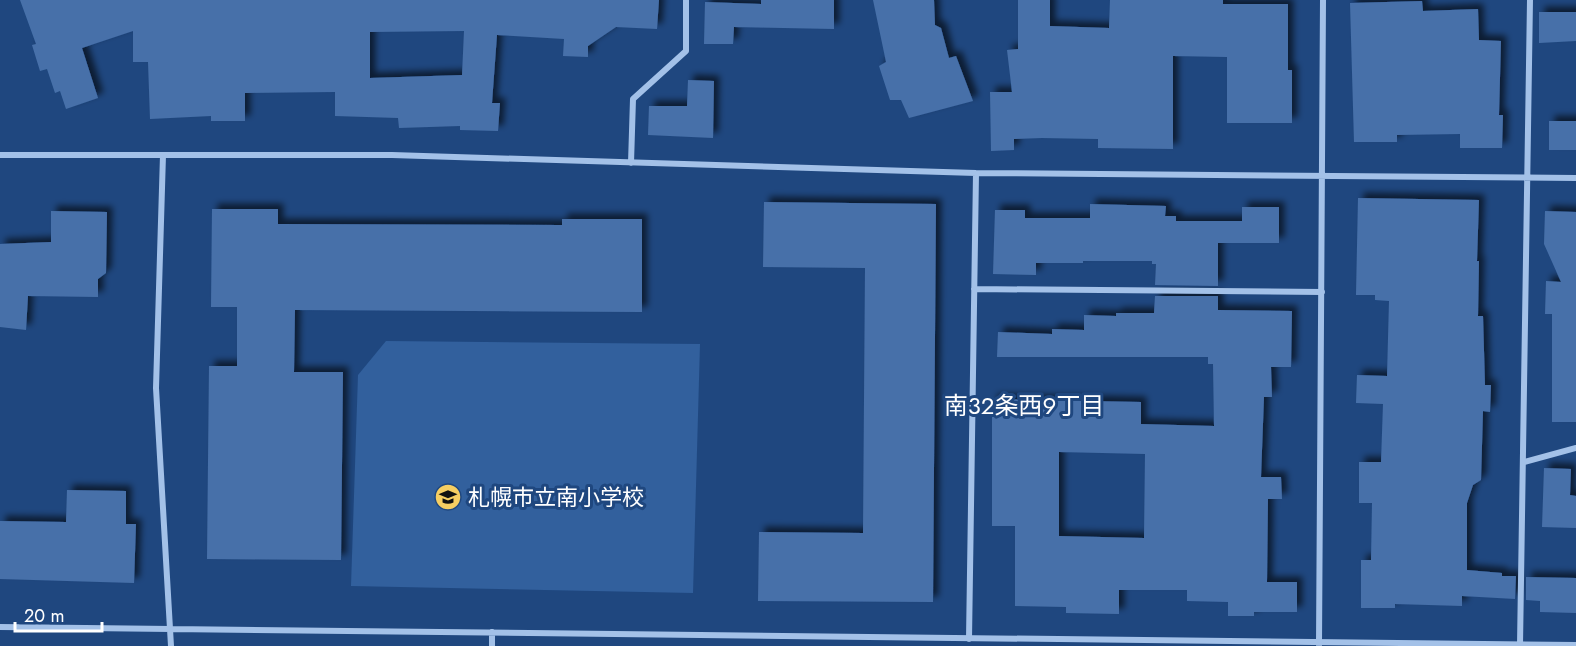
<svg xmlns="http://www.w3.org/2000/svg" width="1576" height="646" viewBox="0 0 1576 646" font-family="Jost,'Noto Sans JP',sans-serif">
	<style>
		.green { fill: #32609d }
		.building { fill: #4770a9; fill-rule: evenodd; filter: url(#shadow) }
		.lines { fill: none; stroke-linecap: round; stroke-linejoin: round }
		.minor { stroke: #a3c1e8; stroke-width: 6 }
		.labels { text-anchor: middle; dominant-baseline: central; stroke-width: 6; stroke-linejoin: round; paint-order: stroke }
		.poi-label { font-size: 22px; fill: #fff; stroke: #1f477f; text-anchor: start }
		.neighbourhood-label { font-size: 24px; fill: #fff; stroke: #1f477f }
	</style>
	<defs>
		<filter id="shadow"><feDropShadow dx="5.5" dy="-5.5" stdDeviation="3" flood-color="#0009"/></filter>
	</defs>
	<rect width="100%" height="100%" fill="#1f477f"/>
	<path class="green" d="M 386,341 L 700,344 L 693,593 L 351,586 L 358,375 Z"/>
	<path class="building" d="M 20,0 L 659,0 L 657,29 L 616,27 L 588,46 L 588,57 L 563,56 L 564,39 L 497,35 L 492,103 L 500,103 L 498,131 L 460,130 L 460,126 L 399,128 L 398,118 L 335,116 L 335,92 L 245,93 L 245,121 L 211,121 L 211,116 L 150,119 L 148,62 L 133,62 L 133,31 L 82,48 L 98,98 L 66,109 L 60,91 L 55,93 L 47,69 L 40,71 L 32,45 L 36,44 ZM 464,31 L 462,75 L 370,78 L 370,32 Z
		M 761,0 L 834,0 L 834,29 L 734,27 L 733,44 L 704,44 L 705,2 L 761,4 Z
		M 873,0 L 934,0 L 935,25 L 941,28 L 949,58 L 956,56 L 973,101 L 909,118 L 901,100 L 890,100 L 879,66 L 886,62 Z
		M 1018,0 L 1050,0 L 1050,26 L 1109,28 L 1110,0 L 1223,0 L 1223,4 L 1288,4 L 1288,70 L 1292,70 L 1292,123 L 1227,123 L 1227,57 L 1173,56 L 1173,149 L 1098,148 L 1098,139 L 1042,138 L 1014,139 L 1014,150 L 991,151 L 990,92 L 1012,92 L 1007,50 L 1018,49 Z
		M 1422,1 L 1423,11 L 1478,9 L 1479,40 L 1501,41 L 1499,115 L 1503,115 L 1502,148 L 1460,148 L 1460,134 L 1397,135 L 1397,142 L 1354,142 L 1350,3 Z
		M 1539,12 L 1576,12 L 1576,41 L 1539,43 Z
		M 688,80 L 714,81 L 713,138 L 648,135 L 649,106 L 687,106 Z
		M 1549,121 L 1576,121 L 1576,150 L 1549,150 Z
		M 1358,198 L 1479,200 L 1477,261 L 1479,261 L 1478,316 L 1483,316 L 1485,385 L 1491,385 L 1490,412 L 1483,411 L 1481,480 L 1473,485 L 1467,503 L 1467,570 L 1502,573 L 1502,576 L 1516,576 L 1515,599 L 1462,596 L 1462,606 L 1395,604 L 1395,608 L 1361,608 L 1361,560 L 1371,560 L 1372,503 L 1359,503 L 1359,462 L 1381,462 L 1383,404 L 1356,403 L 1357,375 L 1387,376 L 1389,301 L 1375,300 L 1375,295 L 1356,295 Z
		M 764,202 L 936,204 L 933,602 L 758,601 L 759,532 L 863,533 L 865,268 L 763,267 Z
		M 1090,204 L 1166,206 L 1165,216 L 1176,216 L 1176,221 L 1242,221 L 1242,207 L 1279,207 L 1279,243 L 1218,243 L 1218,286 L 1155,285 L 1156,264 L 1152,264 L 1152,261 L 1083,261 L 1083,263 L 1036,263 L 1036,275 L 993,274 L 995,210 L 1025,210 L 1025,218 L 1090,218 Z
		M 212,209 L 278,209 L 278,224 L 562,225 L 562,219 L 642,219 L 642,312 L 295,310 L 294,372 L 343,372 L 341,560 L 207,559 L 209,366 L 237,366 L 237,307 L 211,307 Z
		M 51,211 L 107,212 L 106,273 L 98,279 L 98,297 L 28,296 L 26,330 L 0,327 L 0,244 L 51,242 Z
		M 1545,211 L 1576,212 L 1576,422 L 1552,422 L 1552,314 L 1545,314 L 1546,281 L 1561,282 L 1544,244 Z
		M 1155,296 L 1218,296 L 1218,310 L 1292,311 L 1291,367 L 1271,367 L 1272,397 L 1264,397 L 1261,477 L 1281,477 L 1282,499 L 1268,499 L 1267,582 L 1297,582 L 1297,612 L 1254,612 L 1254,616 L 1228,616 L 1228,602 L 1187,601 L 1187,590 L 1119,590 L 1119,614 L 1066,613 L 1066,607 L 1015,606 L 1015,526 L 992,526 L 992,399 L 1141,402 L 1141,424 L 1214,426 L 1213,364 L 1208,364 L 1208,357 L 997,357 L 998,332 L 1052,334 L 1052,329 L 1084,330 L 1084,315 L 1116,316 L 1116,313 L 1154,313 ZM 1059,452 L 1145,454 L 1144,538 L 1059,536 Z
		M 1544,468 L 1571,469 L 1570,495 L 1576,496 L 1576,528 L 1542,527 Z
		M 67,490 L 126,491 L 126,524 L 136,524 L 134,583 L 0,579 L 0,521 L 66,522 Z
		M 1526,577 L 1576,578 L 1576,613 L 1540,612 L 1540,601 L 1526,600 Z"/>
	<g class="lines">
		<path class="minor" d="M 0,155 L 392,155 L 976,173 L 1576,178
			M 163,155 L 156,388 L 171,646
			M 631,163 L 633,99 L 686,51 L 686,0
			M 974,289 L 1322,292
			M 1524,462 L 1576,448
			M 0,627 L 1576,645
			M 969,639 L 976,173
			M 1319,645 L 1323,0
			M 1520,645 L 1530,0
			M 492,646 L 492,632"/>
	</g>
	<defs>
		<symbol id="school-disc" viewBox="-11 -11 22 22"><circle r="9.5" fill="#f6ce62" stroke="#1f477f"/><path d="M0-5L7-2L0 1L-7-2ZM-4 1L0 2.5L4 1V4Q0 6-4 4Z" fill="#111"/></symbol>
	</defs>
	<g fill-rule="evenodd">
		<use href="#school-disc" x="433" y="482" width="30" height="30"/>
	</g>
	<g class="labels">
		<g class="poi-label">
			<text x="468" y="497">札幌市立南小学校</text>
		</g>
		<g class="neighbourhood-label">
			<text x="1024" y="405">南32条西9丁目</text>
		</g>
	</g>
	<path d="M15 622v9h87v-9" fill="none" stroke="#ffffff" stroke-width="3"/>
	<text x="24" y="622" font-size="18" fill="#ffffff" stroke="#1f477f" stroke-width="4.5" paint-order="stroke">20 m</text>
</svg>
